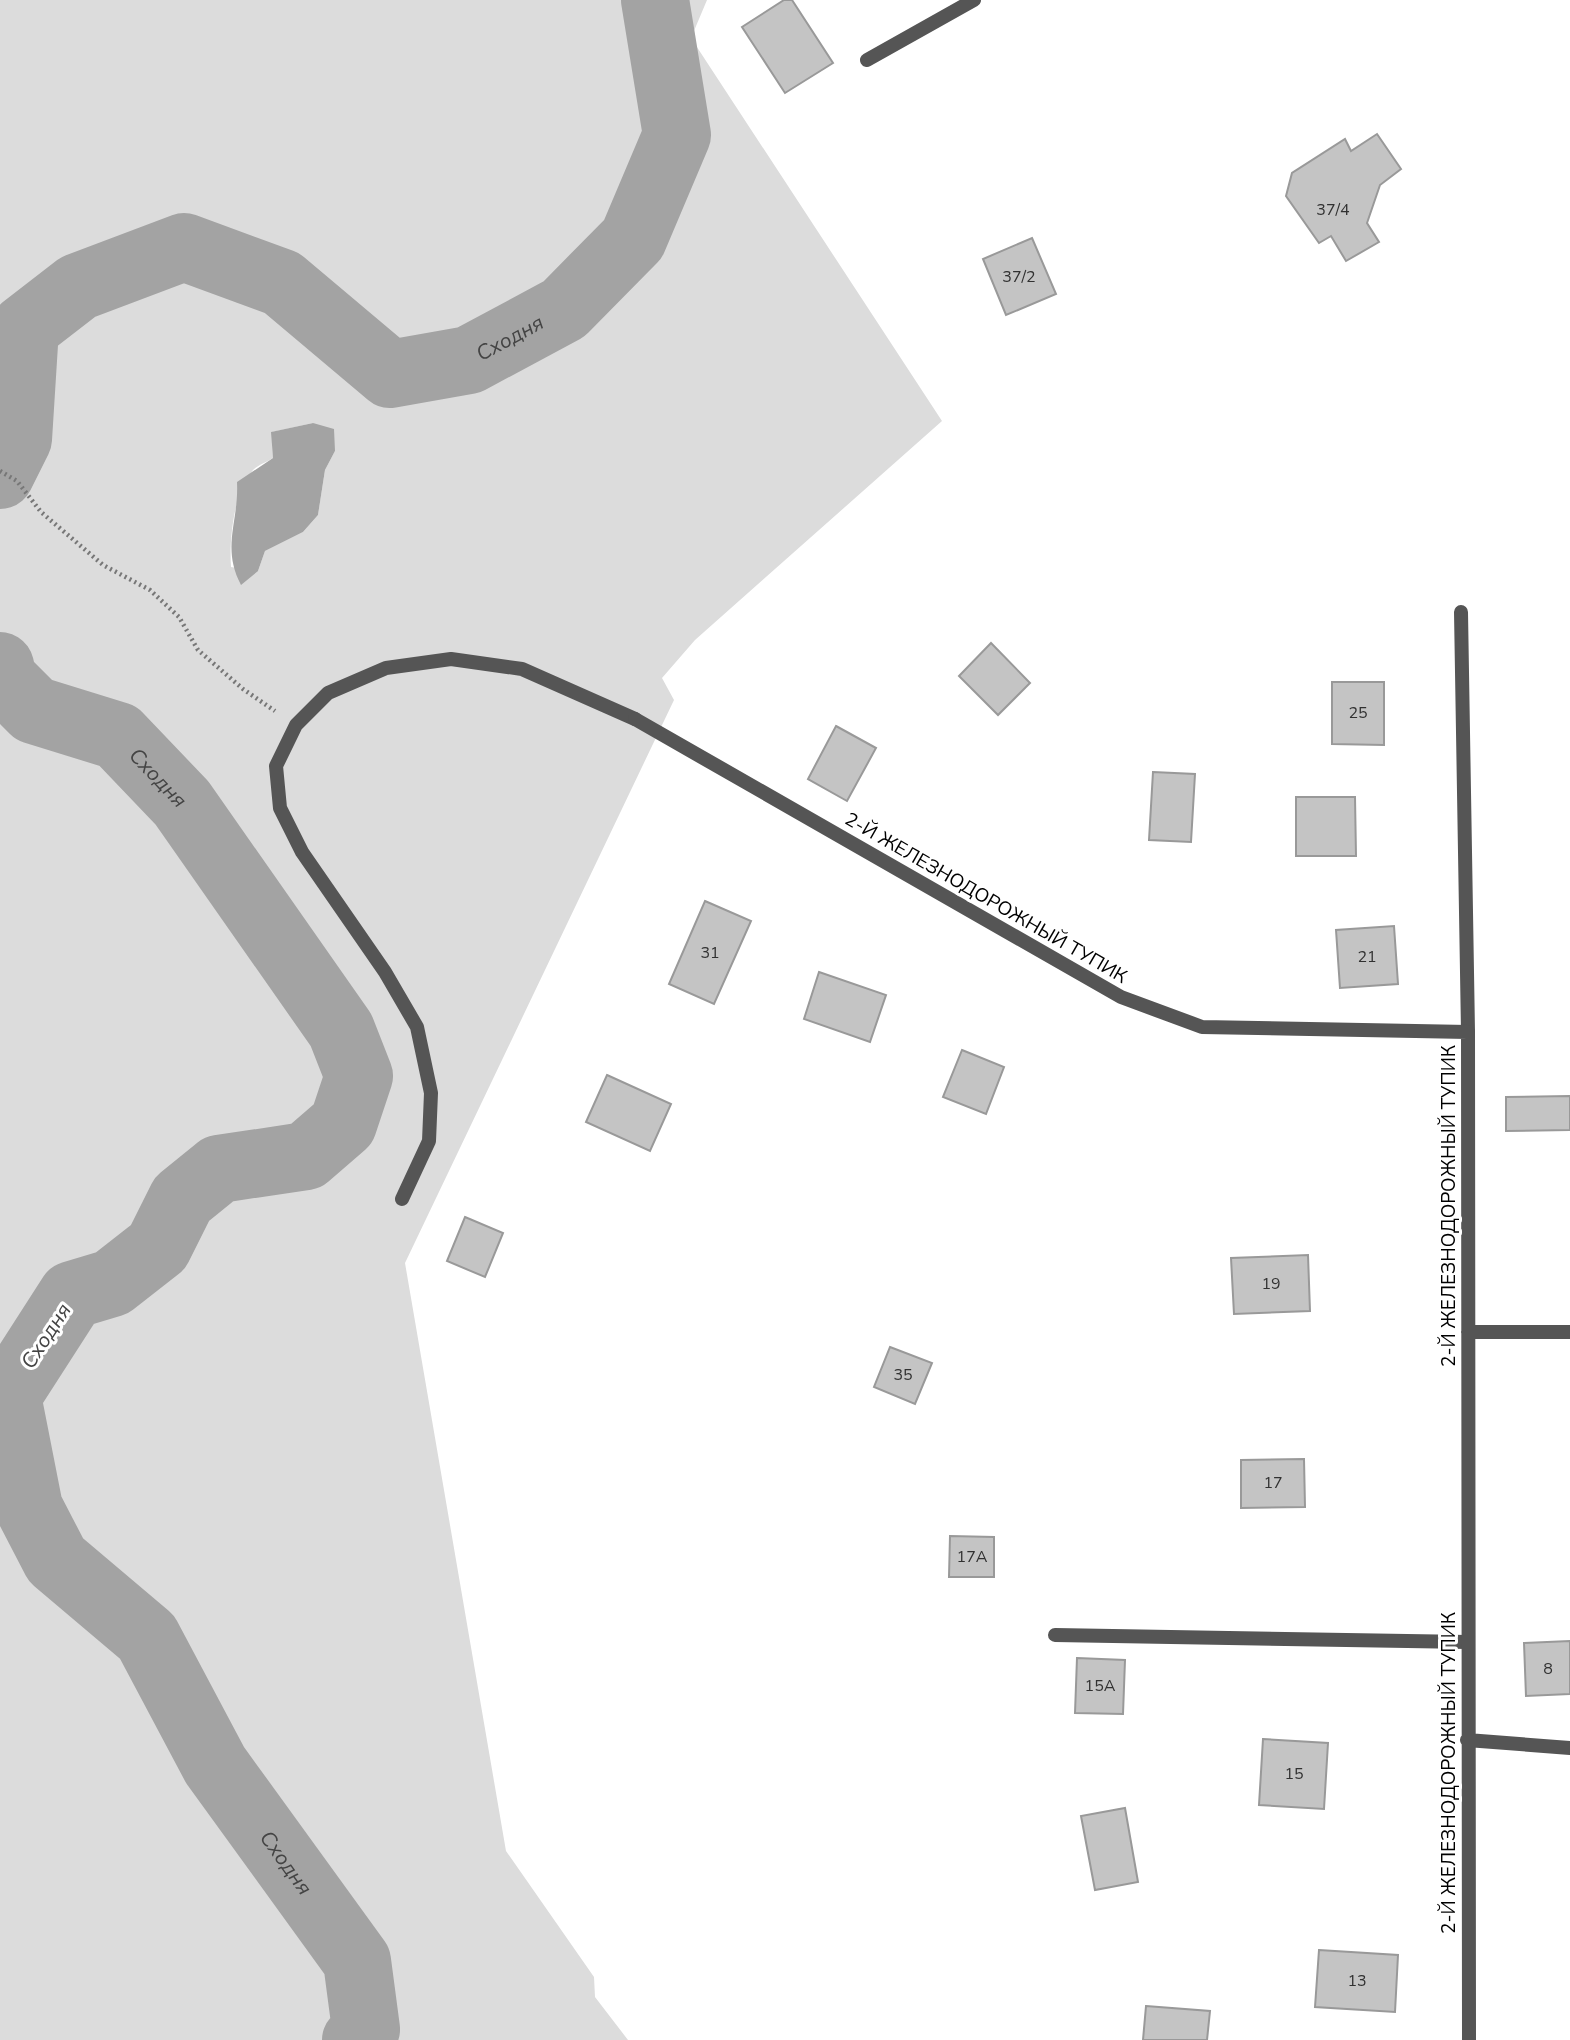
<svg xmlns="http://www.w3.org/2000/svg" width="1570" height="2040" viewBox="0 0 1570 2040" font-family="'Nunito Sans',sans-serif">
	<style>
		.green { fill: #dcdcdc; fill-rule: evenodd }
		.water { fill: #a3a3a3 }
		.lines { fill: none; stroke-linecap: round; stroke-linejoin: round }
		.river { stroke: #a3a3a3; stroke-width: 68 }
		.building { fill: #c4c4c4; stroke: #999; stroke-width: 2 }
		.path { stroke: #777; stroke-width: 4.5; stroke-dasharray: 2 3.5; stroke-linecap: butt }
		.service { stroke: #555; stroke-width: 14 }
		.minor { stroke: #555; stroke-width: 14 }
		.labels { text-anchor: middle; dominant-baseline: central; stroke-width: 6; stroke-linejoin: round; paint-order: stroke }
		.number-label { font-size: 16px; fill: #313131 }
		.street-label { font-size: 19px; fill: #000; stroke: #fff }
		.water-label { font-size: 21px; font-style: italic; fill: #444; stroke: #fff }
	</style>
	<rect width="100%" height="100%" fill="#fff"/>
	<path class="green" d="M 0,0 L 707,0 L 691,38 L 942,421 L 695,640 L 662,678 L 674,700 L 405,1263 L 506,1851 L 594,1977 L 595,1997 L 628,2040 L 0,2040 ZM 313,423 L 335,451 L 325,470 L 318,515 L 303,532 L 265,551 L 258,571 L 231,567 C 229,538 234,492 253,470 C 258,465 267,462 273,458 L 272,432 Z"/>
	<path class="water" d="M 313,423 L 334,429 L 335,451 L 325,470 L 318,515 L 303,532 L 265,551 L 258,571 L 241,585 C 221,547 239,522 237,482 L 273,458 L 271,432 Z"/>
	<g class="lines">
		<g class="river">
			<path id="s1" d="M 0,475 L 18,439 L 25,328 L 78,287 L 184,247 L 282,283 L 390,374 L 469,360 L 564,309 L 633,239 L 677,135 L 655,0"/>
			<path id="s2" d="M 0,666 L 3,679 L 34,710 L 118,736 L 182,803 L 341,1030 L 359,1076 L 343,1124 L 306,1156 L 219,1169 L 182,1199 L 158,1247 L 112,1283 L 72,1295 L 7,1396 L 29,1508 L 56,1560 L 147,1637 L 215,1765 L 357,1961 L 366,2029 L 356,2040"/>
		</g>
	</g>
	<path class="building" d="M 784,0 L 792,0 L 833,63 L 785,93 L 742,27 Z
		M 1377,134 L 1401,169 L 1380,185 L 1367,223 L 1379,242 L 1346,261 L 1331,236 L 1319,243 L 1286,196 L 1292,173 L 1345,139 L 1351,151 Z
		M 1032,238 L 1056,294 L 1006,315 L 983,259 Z
		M 991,643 L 1030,683 L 998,715 L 959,676 Z
		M 1332,682 L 1384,682 L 1384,745 L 1332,744 Z
		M 836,726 L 876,748 L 847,801 L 808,779 Z
		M 1153,772 L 1195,774 L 1191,842 L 1149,840 Z
		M 1296,797 L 1355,797 L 1356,856 L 1296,856 Z
		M 705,901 L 751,921 L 714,1004 L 669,984 Z
		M 1394,926 L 1398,984 L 1340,988 L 1336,930 Z
		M 819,972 L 886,995 L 870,1042 L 804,1019 Z
		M 962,1050 L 1004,1067 L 986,1114 L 943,1097 Z
		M 607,1075 L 671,1104 L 650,1151 L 586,1122 Z
		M 1570,1096 L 1570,1130 L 1506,1131 L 1506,1097 Z
		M 465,1217 L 503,1233 L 485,1277 L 447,1261 Z
		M 1308,1255 L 1310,1311 L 1234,1314 L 1231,1258 Z
		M 890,1347 L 932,1363 L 915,1404 L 874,1387 Z
		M 1304,1459 L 1305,1507 L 1241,1508 L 1241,1460 Z
		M 950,1536 L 994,1537 L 994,1577 L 949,1577 Z
		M 1570,1641 L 1570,1694 L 1526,1696 L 1524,1643 Z
		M 1077,1658 L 1125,1660 L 1123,1714 L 1075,1713 Z
		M 1263,1739 L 1328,1743 L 1324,1809 L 1259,1805 Z
		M 1125,1808 L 1138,1882 L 1095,1890 L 1081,1816 Z
		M 1319,1950 L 1398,1955 L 1395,2012 L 1315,2007 Z
		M 1146,2006 L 1210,2011 L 1207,2040 L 1143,2040 Z"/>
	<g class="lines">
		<path class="path" d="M 0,471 L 17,481 L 41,512 L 103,565 L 150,590 L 179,617 L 198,650 L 243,689 L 275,711"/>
		<path class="service" d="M 867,60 L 974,0
			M 1461,612 L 1468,1032
			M 402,1199 L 429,1141 L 431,1093 L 417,1027 L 385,972 L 302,852 L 280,808 L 276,766 L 296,725 L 328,693 L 386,668 L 451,659 L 522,669 L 635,719
			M 1055,1635 L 1468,1642"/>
		<path class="minor" d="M 635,719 L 1121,997 L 1202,1027 L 1468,1032 L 1469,2040
			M 1468,1332 L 1570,1332
			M 1467,1740 L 1570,1748"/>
	</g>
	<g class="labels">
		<g class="number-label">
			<text x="1333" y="210">37/4</text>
			<text x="1019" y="277">37/2</text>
			<text x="1358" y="713">25</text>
			<text x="710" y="953">31</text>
			<text x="1367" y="957">21</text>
			<text x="1271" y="1284">19</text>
			<text x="903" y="1375">35</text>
			<text x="1273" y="1483">17</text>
			<text x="972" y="1557">17А</text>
			<text x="1548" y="1669">8</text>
			<text x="1100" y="1686">15А</text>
			<text x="1294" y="1774">15</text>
			<text x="1357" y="1981">13</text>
		</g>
		<g class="street-label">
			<text transform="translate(986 898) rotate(30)">2-Й ЖЕЛЕЗНОДОРОЖНЫЙ ТУПИК</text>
			<text transform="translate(1449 1206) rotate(-90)">2-Й ЖЕЛЕЗНОДОРОЖНЫЙ ТУПИК</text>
			<text transform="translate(1449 1773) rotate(-90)">2-Й ЖЕЛЕЗНОДОРОЖНЫЙ ТУПИК</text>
		</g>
		<g class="water-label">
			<text stroke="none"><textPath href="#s1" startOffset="704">Сходня</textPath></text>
			<text stroke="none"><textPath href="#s2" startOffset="203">Сходня</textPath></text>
			<text transform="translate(46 1336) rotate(-57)">Сходня</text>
			<text stroke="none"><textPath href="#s2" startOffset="1631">Сходня</textPath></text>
		</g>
	</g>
</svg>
